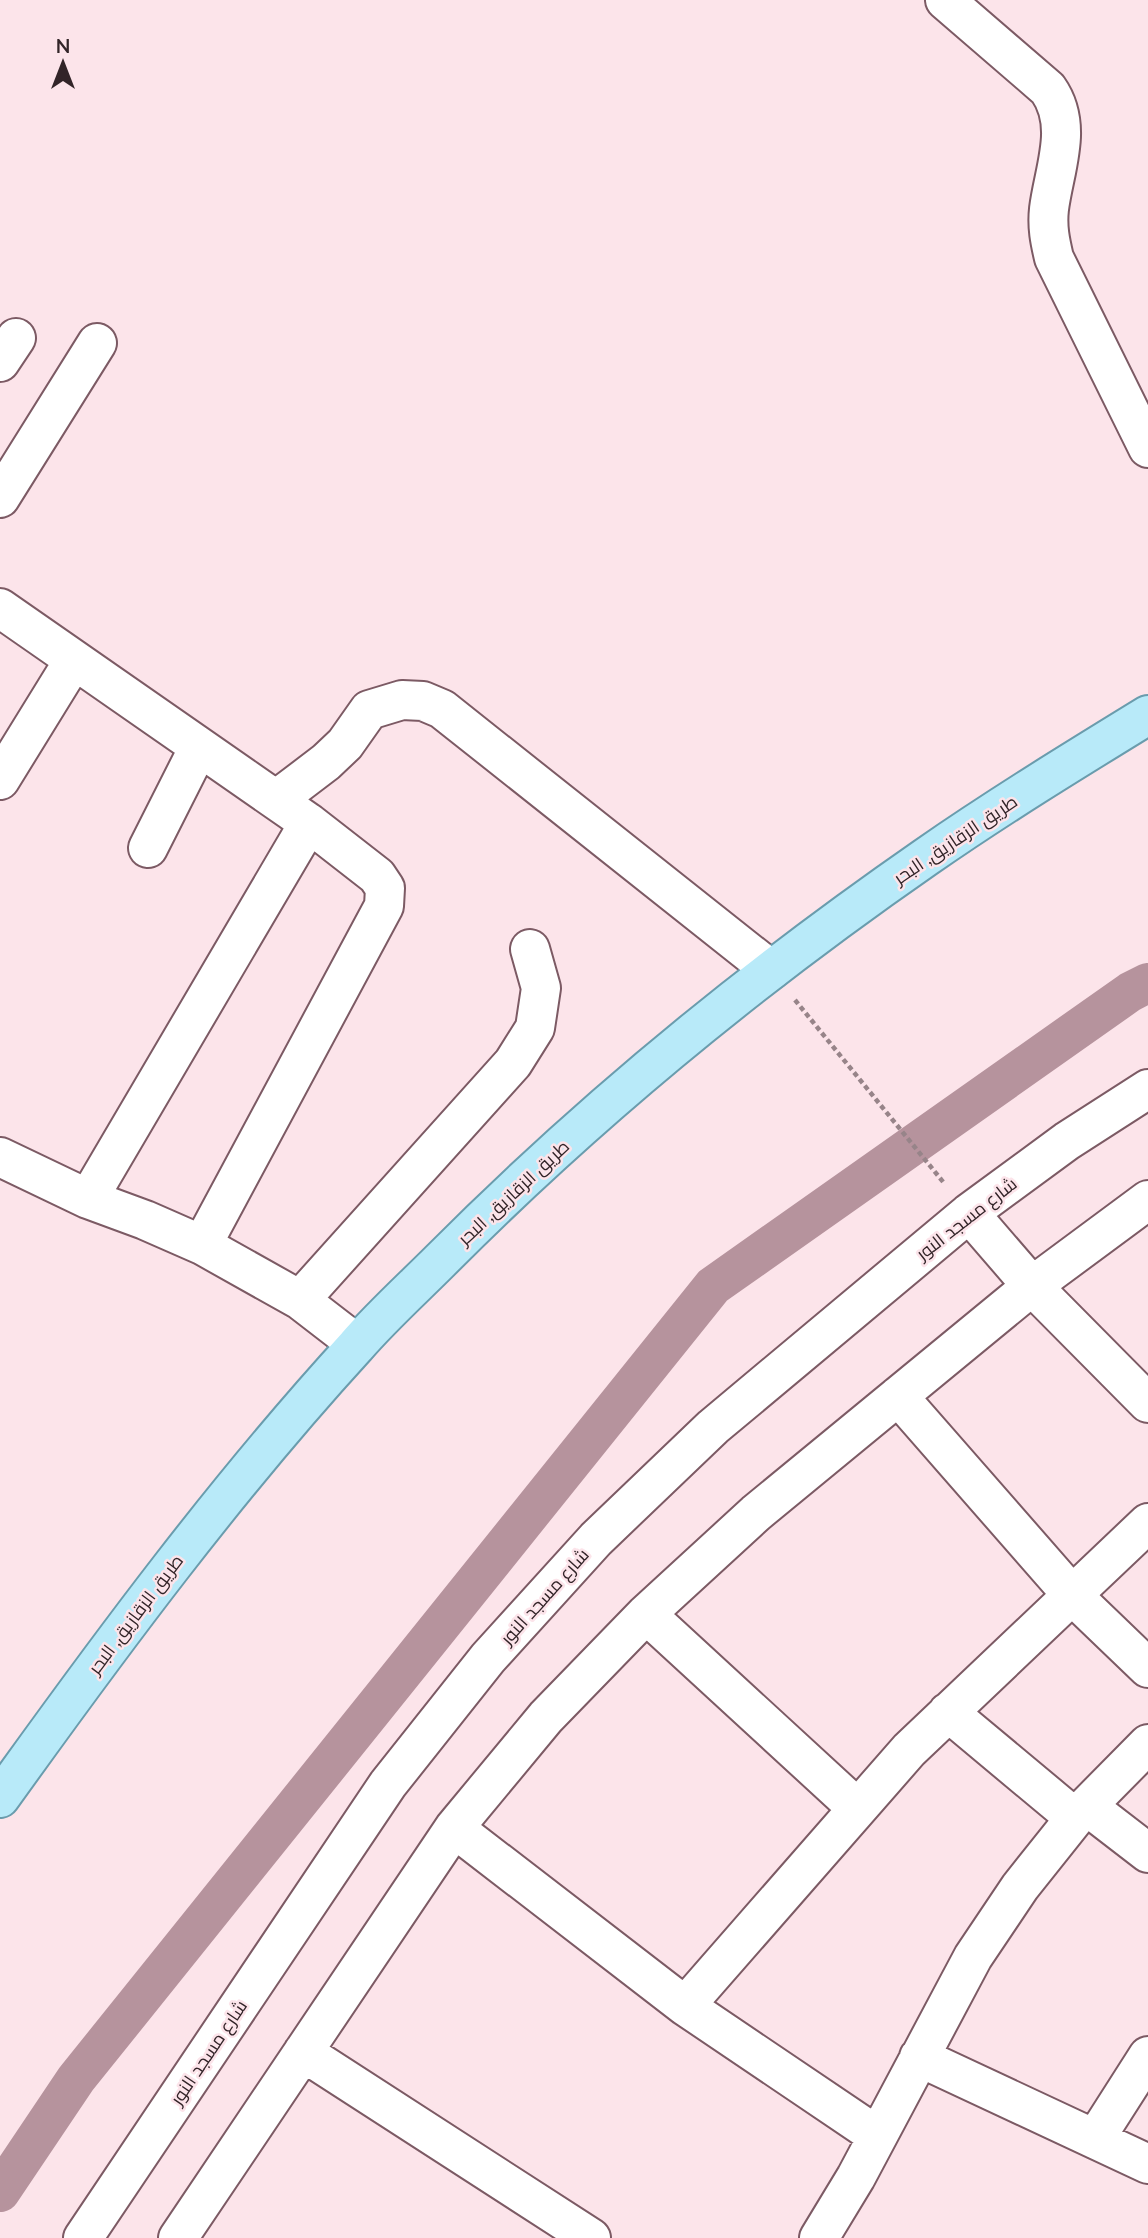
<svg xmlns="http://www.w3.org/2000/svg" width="1148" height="2238" viewBox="0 0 1148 2238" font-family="Lato,Cairo,sans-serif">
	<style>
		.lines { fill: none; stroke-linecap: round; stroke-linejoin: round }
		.canal { stroke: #b6939d; stroke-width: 40 }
		.minor-casing { stroke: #7c5a64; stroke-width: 42 }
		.major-casing { stroke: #6a9cad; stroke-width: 42 }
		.path { stroke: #978489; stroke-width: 4.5; stroke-dasharray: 5 3.5; stroke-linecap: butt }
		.minor { stroke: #fff; stroke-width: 38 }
		.major { stroke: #b8eaf9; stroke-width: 38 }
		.labels { text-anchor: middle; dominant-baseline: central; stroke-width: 5; stroke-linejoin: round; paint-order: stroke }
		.street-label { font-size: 18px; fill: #322428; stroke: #fce4ea }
	</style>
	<rect width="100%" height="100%" fill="#fce4ea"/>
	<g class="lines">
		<path class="canal" d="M 0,2192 L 76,2079 L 713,1286 L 1130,992 L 1148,983"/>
		<defs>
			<path id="minor" d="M 945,0 L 1048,89 C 1074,126 1054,169 1049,209 C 1047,227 1050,241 1054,258 L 1148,448
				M 0,362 L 16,338
				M 0,498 L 97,343
				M 0,608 L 309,823 L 377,876 L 385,888 L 384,906 L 202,1245
				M 0,780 L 74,660
				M 276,800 L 326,762 L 345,744 L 369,710 L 402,700 L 423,701 L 442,709 L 771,970
				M 148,848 L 199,747
				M 0,1157 L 88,1199 L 145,1220 L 202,1245 L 300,1300 L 357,1344
				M 88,1199 L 309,823
				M 969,1213 L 1032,1286 L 1148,1403
				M 300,1300 L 513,1063 L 535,1028 L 541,988 L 530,949
				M 898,1396 L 1073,1596 L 1148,1668
				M 646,1614 L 857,1808
				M 948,1712 L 1075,1818
				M 1087,1806 L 1148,1853
				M 454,1828 L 685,2006 L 876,2135
				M 685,2006 L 909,1750 L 1148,1523
				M 303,2052 L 591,2238
				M 919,2057 L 1148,2164
				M 1095,2139 L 1148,2056
				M 83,2238 L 388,1784 L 488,1658 L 596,1539 L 713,1427 L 969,1213 L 1067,1141 L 1148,1089
				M 178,2238 L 454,1828 L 546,1717 L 646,1614 L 756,1513 L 1032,1286 L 1148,1200
				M 819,2238 L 856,2177 L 973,1957 L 1020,1887 L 1075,1818 L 1148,1744"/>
			<path id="major" d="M 0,1798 C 112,1642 226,1488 356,1346 C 382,1316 412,1289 440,1261 C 589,1111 753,977 926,857 C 998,807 1073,761 1148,715"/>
		</defs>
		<use href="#minor" class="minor-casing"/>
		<use href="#major" class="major-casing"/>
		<path class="path" d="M 795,1000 L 944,1183"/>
		<use href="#minor" class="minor"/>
		<use href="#major" class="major"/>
	</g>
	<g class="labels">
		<g class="street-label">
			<text transform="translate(955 839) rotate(-34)">طريق الزقازيق, البحر</text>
			<text transform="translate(513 1192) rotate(-43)">طريق الزقازيق, البحر</text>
			<text transform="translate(966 1218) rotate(-38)">شارع مسجد النور</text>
			<text transform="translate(544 1596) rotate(-48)">شارع مسجد النور</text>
			<text transform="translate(135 1614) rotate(-53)">طريق الزقازيق, البحر</text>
			<text transform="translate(208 2052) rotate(-56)">شارع مسجد النور</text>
		</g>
	</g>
	<g transform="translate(63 63)" stroke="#fce4ea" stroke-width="5" paint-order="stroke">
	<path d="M0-5L12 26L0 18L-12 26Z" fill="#322428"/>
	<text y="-10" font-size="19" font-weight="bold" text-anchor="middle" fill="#322428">N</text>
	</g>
</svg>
